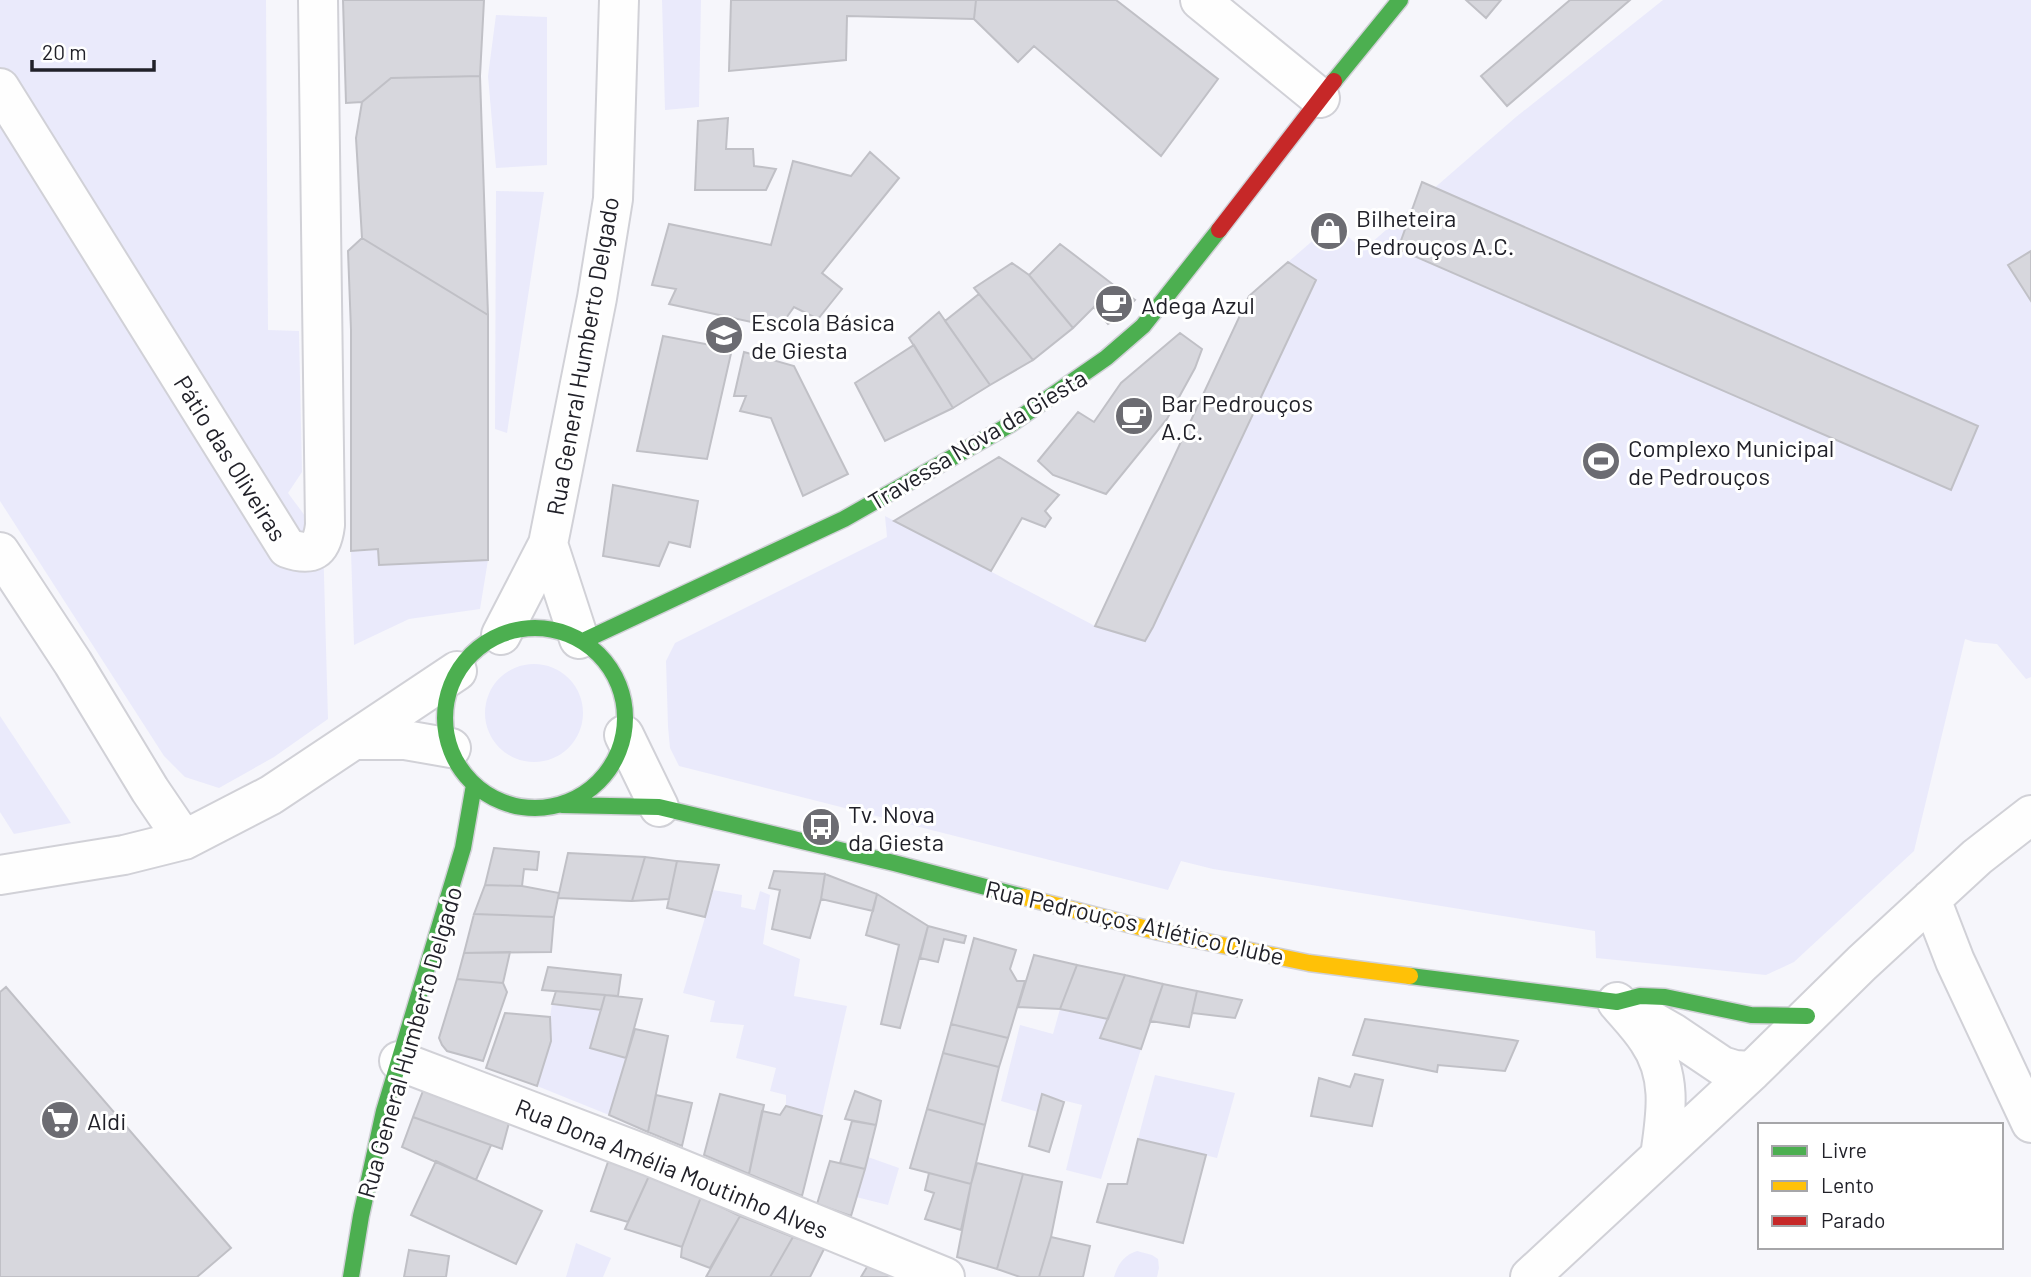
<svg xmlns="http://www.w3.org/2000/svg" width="2031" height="1277" viewBox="0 0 2031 1277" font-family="Barlow,sans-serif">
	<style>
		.green { fill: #eaeafb }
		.building { fill: #d7d7dd; stroke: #c0c0c6; stroke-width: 2 }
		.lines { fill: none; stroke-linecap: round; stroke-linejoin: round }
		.street-casing { stroke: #d1d1d7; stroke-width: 42 }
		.fast-casing { stroke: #d1d1d7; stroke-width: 19 }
		.slow-casing { stroke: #d1d1d7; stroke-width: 19 }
		.jam-casing { stroke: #d1d1d7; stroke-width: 19 }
		.street { stroke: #fefefe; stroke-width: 38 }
		.fast { stroke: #4caf50; stroke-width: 16 }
		.slow { stroke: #ffc107; stroke-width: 16 }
		.jam { stroke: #c62828; stroke-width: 16 }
		.labels { text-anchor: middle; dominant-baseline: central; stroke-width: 6; stroke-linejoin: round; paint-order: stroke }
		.poi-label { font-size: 24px; fill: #212129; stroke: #fff; text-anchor: start }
		.street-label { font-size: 24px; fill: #212129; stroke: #fff }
	</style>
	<rect width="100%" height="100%" fill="#f6f6fb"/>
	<path class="green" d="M 0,0 L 266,0 L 268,330 L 299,331 L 302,472 L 288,493 L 323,540 L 328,719 L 274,757 L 219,788 L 185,777 L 164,756 L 0,501 Z
		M 662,0 L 701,0 L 699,107 L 665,110 Z
		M 1663,0 L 2031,0 L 2031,677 L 2026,679 L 1997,644 L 1974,642 L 1965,639 L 1914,851 L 1794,962 L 1766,975 L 1596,958 L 1595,931 L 1213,869 L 1181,861 L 1168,890 L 679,766 L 670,748 L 668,726 L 666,661 L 675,643 L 887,537 L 885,516 L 1095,626 L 1249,296 L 1333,223 L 1363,250 L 1516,117 Z
		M 496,15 L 547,17 L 547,165 L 496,168 L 488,76 Z
		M 496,191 L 544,192 L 507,433 L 495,429 Z
		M 378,549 L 380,565 L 488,560 L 480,609 L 409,619 L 354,645 L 351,551 Z
		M485 713a49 49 0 1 1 98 0a49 49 0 1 1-98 0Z
		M 0,716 L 71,823 L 14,834 L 0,812 Z
		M 713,890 L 742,895 L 741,907 L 755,910 L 760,891 L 770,895 L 763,944 L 800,959 L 794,996 L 847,1006 L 822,1116 L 786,1106 L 786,1095 L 770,1091 L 776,1068 L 736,1058 L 744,1025 L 710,1022 L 715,1001 L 683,993 Z
		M 552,1004 L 601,1010 L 590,1048 L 626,1058 L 609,1115 L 537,1086 L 551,1041 L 550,1017 Z
		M 1060,1009 L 1108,1019 L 1141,1049 L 1101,1179 L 1066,1170 L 1082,1105 L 1042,1095 L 1038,1112 L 1001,1101 L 1020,1025 L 1053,1034 Z
		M 1155,1075 L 1235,1093 L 1217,1158 L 1138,1139 Z
		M 868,1157 L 899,1168 L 888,1205 L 856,1197 Z
		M 576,1243 L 611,1258 L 603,1277 L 566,1277 Z
		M 1137,1251 L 1152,1255 L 1158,1259 L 1159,1268 L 1157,1277 L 1114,1277 C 1118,1264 1124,1255 1137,1251 Z"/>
	<path class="building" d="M 343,0 L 484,0 L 480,76 L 391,78 L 362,102 L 346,103 Z
		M 731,0 L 976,0 L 974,19 L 847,16 L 846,60 L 729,71 Z
		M 976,0 L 1116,0 L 1218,79 L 1161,156 L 1034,46 L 1018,62 L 974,19 Z
		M 1466,0 L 1501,0 L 1486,18 Z
		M 1570,0 L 1630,0 L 1507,106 L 1481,76 Z
		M 480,76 L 488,315 L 362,238 L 356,138 L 362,102 L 391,78 Z
		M 728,118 L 726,149 L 753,149 L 754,166 L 776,169 L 766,190 L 695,190 L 698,121 Z
		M 870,152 L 899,178 L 822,273 L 842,289 L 818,319 L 794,307 L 779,328 L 669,304 L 676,289 L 652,285 L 669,224 L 771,245 L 793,161 L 851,176 Z
		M 1422,182 L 1978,426 L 1951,490 L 1398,249 Z
		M 362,238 L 488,315 L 488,560 L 379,565 L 378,549 L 351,551 L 351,330 L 348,251 Z
		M 1060,244 L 1115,286 L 1073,328 L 1029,275 Z
		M 2031,251 L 2031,301 L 2008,265 Z
		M 1288,262 L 1316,280 L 1153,627 L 1145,641 L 1095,626 L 1249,296 Z
		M 1012,263 L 1029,275 L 1073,328 L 1033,360 L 974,288 Z
		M 1115,286 L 1135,300 L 1117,319 L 1108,324 L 1094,307 Z
		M 979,294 L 1033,360 L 990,385 L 945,321 Z
		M 939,312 L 990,385 L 953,408 L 909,338 Z
		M 1180,333 L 1202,349 L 1195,368 L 1167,419 L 1106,494 L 1053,475 L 1038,461 L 1078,412 L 1094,422 L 1121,383 Z
		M 663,336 L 732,349 L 707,459 L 637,451 Z
		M 914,345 L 953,408 L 885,441 L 855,383 Z
		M 744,352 L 794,366 L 848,474 L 803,496 L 771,418 L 740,411 L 746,396 L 734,396 Z
		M 999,457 L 1059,495 L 1045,511 L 1051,518 L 1045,527 L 1022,518 L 991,571 L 894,521 Z
		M 613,485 L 698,501 L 690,547 L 669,542 L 659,566 L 603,556 Z
		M 494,848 L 539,852 L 537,870 L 524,869 L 522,886 L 485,885 Z
		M 568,853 L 645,857 L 632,901 L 558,898 Z
		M 645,857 L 677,861 L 669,899 L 632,901 Z
		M 677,861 L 719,865 L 705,917 L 667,908 Z
		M 774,871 L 825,874 L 821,899 L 810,938 L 772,929 L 780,890 L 769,888 Z
		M 825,874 L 877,894 L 873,911 L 821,899 Z
		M 485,885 L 522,886 L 559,893 L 554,917 L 474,914 Z
		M 877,894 L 928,926 L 900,1028 L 881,1024 L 899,945 L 866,935 Z
		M 474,914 L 554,917 L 551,952 L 464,953 Z
		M 928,926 L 966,936 L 964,943 L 944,939 L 938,962 L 920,958 Z
		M 974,938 L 1016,950 L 1010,969 L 1017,981 L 1025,981 L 1008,1038 L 951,1024 Z
		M 510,952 L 503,983 L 457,979 L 464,953 Z
		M 1034,955 L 1077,965 L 1060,1009 L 1018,1007 Z
		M 1077,965 L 1125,975 L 1108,1019 L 1060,1009 Z
		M 548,967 L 621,975 L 618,996 L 542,990 Z
		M 1125,975 L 1163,984 L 1141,1049 L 1100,1038 Z
		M 457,979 L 503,983 L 507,992 L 483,1061 L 447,1051 L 442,1045 L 439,1038 Z
		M 1163,984 L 1197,991 L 1189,1027 L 1150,1021 Z
		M 6,987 L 231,1248 L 197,1277 L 0,1277 L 0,992 Z
		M 556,991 L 605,995 L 601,1010 L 552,1004 Z
		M 1197,991 L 1242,1000 L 1235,1018 L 1192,1013 Z
		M 605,995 L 642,999 L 626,1058 L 590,1048 Z
		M 505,1013 L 550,1017 L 551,1041 L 537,1086 L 486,1068 Z
		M 1365,1019 L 1513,1040 L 1518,1041 L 1505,1071 L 1438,1065 L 1437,1072 L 1353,1055 Z
		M 951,1024 L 1008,1038 L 999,1067 L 943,1053 Z
		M 635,1029 L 668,1036 L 648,1132 L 609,1115 Z
		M 943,1053 L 999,1067 L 985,1125 L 927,1109 Z
		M 1355,1074 L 1383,1080 L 1372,1126 L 1311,1116 L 1319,1078 L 1350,1087 Z
		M 436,1090 L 510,1119 L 502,1149 L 413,1117 L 423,1091 Z
		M 855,1091 L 881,1101 L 876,1125 L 845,1119 Z
		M 720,1094 L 764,1105 L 749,1174 L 704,1155 Z
		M 1042,1094 L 1064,1102 L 1049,1152 L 1029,1146 Z
		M 656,1095 L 692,1103 L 682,1146 L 648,1132 Z
		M 786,1106 L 822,1116 L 802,1196 L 749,1174 L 762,1111 L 780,1115 Z
		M 927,1109 L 985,1125 L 971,1184 L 910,1168 Z
		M 413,1117 L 491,1145 L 476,1180 L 402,1147 Z
		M 852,1121 L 876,1125 L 865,1169 L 840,1163 Z
		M 1138,1139 L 1206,1155 L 1183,1243 L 1097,1222 L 1108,1184 L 1127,1184 Z
		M 609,1159 L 649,1176 L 628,1222 L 591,1211 Z
		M 436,1161 L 542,1211 L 516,1264 L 411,1215 Z
		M 830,1161 L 865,1169 L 851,1216 L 817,1204 Z
		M 977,1163 L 1023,1174 L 997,1269 L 957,1257 L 971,1184 Z
		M 929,1173 L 971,1184 L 961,1230 L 925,1219 L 934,1193 L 925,1190 Z
		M 1023,1174 L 1062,1182 L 1051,1237 L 1039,1277 L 1020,1277 L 997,1269 Z
		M 649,1176 L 701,1197 L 682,1247 L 625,1229 Z
		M 701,1197 L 740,1216 L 710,1268 L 681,1257 L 682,1247 Z
		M 740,1216 L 793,1237 L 770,1277 L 706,1277 Z
		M 793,1237 L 825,1247 L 810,1277 L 770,1277 Z
		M 1051,1237 L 1090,1246 L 1083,1277 L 1039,1277 Z
		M 409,1250 L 449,1256 L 446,1277 L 404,1277 Z
		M 870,1262 L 902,1277 L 861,1277 Z"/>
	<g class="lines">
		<defs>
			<path id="street" d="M 1200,0 L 1320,98
				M 0,88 L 287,548 C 312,557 322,551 325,525 L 318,0
				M 548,544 L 579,639
				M 0,552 L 73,663 L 150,790 L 184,840
				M 501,635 L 548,544 L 597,298 L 613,199 L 619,0
				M 624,735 L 659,807
				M 354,740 L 405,740 L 451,748
				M 0,875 L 124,855 L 184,840 L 271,795 L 457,671
				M 1931,899 L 1955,961 L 2031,1123
				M 1617,1002 C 1627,1014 1639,1026 1648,1040 C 1673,1076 1666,1115 1660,1156
				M 1631,1009 L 1673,1033 L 1722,1066 L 1735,1070 L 1752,1071
				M 399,1061 L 649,1156 L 945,1277
				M 1530,1277 L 1752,1071 L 1862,963 L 1977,857 L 2031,815"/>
			<path id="fast" d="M 1334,81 L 1400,0
				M445 718a90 90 0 1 1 180 0a90 90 0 1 1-180 0Z
				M 583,641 L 844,519 L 1011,424 L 1106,358 L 1143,326 L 1219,230
				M 562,805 L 659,807 L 894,863 L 1024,897
				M 1410,976 L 1617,1002 L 1640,996 L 1665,997 L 1751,1015 L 1807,1016
				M 351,1277 L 361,1216 L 384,1111 L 463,848 L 474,785"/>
			<path id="slow" d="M 1024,897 L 1159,932 L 1309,963 L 1410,976"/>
			<path id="jam" d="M 1219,230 L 1334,81"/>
		</defs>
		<use href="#street" class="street-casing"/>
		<use href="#fast" class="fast-casing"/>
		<use href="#slow" class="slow-casing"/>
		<use href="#jam" class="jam-casing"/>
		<use href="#street" class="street"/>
		<use href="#fast" class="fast"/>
		<use href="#slow" class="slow"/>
		<use href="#jam" class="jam"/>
	</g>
	<defs>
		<symbol id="shop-disc" viewBox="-11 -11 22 22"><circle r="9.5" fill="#6c6c72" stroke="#fff"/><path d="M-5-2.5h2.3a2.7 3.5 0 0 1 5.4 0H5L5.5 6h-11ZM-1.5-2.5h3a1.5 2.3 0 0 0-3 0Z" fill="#fff"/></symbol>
		<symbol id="cafe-disc" viewBox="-11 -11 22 22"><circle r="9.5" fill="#6c6c72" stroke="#fff"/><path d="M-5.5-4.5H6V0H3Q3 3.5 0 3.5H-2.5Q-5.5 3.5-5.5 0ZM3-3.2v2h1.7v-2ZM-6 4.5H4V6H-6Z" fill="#fff"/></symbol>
		<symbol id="school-disc" viewBox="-11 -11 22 22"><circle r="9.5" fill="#6c6c72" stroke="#fff"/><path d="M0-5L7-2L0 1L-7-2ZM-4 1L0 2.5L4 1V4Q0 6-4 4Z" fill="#fff"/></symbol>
		<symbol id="stadium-disc" viewBox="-11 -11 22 22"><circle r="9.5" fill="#6c6c72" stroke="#fff"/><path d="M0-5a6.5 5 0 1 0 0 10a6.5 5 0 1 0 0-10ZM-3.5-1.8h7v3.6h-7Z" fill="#fff"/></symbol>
		<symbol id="bus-disc" viewBox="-11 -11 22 22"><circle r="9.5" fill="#6c6c72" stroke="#fff"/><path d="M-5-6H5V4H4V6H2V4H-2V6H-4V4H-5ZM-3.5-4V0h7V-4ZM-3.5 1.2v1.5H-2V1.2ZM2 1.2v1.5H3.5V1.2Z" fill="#fff"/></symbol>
		<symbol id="supermarket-disc" viewBox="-11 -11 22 22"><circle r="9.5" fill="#6c6c72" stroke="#fff"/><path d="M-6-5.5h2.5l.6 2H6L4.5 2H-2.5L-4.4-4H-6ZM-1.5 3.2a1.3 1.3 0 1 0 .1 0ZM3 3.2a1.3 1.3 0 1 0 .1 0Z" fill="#fff"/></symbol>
	</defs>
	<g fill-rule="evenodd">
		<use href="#shop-disc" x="1307" y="209" width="44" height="44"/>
		<use href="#cafe-disc" x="1092" y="282" width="44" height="44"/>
		<use href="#school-disc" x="702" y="313" width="44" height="44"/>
		<use href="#cafe-disc" x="1112" y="394" width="44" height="44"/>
		<use href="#stadium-disc" x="1579" y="439" width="44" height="44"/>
		<use href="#bus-disc" x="799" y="805" width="44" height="44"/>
		<use href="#supermarket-disc" x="38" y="1098" width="44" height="44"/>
	</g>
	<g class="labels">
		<g class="poi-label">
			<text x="1356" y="217">Bilheteira<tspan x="1356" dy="28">Pedrouços A.C.</tspan></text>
			<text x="1141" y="304">Adega Azul</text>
			<text x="751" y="321">Escola Básica<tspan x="751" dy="28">de Giesta</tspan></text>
			<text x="1161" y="402">Bar Pedrouços<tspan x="1161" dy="28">A.C.</tspan></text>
			<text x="1628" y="447">Complexo Municipal<tspan x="1628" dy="28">de Pedrouços</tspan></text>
			<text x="848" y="813">Tv. Nova<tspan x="848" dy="28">da Giesta</tspan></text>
			<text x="87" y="1120">Aldi</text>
		</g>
		<g class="street-label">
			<text transform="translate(582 356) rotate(-80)">Rua General Humberto Delgado</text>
			<text transform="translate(977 439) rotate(-31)">Travessa Nova da Giesta</text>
			<text transform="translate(231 458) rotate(58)">Pátio das Oliveiras</text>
			<text transform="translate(1135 922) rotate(13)">Rua Pedrouços Atlético Clube</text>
			<text transform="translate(409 1042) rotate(-74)">Rua General Humberto Delgado</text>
			<text transform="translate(672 1168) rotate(22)">Rua Dona Amélia Moutinho Alves</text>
		</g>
	</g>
	<rect x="1758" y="1123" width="245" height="126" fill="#ffffff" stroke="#a6a6a9" stroke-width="2"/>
	<rect x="1772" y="1146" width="35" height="10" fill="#4caf50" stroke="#a6a6a9" stroke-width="2"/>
	<text x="1821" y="1158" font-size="21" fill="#212129">Livre</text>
	<rect x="1772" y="1181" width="35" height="10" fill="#ffc107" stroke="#a6a6a9" stroke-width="2"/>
	<text x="1821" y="1193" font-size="21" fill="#212129">Lento</text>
	<rect x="1772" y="1216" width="35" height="10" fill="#c62828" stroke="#a6a6a9" stroke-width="2"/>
	<text x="1821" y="1228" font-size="21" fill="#212129">Parado</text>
	<path d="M32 60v10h122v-10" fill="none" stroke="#212129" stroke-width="3.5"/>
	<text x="42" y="60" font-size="21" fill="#212129" stroke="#ffffff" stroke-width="5" paint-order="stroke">20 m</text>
</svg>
